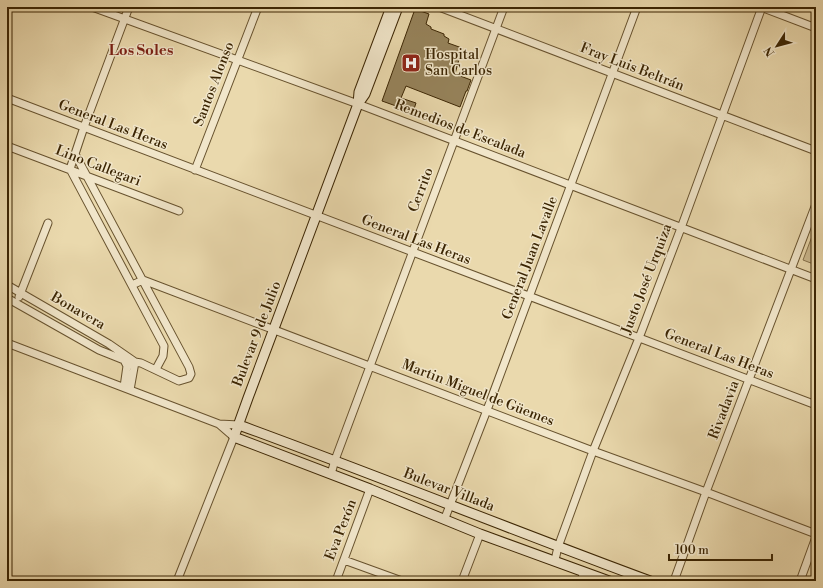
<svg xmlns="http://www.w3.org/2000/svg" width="823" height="588" viewBox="0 0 823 588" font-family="'Libre Bodoni',serif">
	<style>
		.green { fill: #ccba90; stroke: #84704a }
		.building { fill: #96835b; stroke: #3b2503 }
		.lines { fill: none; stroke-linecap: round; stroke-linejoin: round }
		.street-casing { stroke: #67522e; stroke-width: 9 }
		.secondary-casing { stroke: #3b2503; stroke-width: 11 }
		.street { stroke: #f1e6ca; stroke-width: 7 }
		.secondary { stroke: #f1e6ca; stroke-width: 9 }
		.labels { text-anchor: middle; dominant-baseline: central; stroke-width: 3; stroke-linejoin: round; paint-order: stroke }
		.poi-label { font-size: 14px; fill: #3b2503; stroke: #f1e6ca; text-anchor: start }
		.street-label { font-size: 14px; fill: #3b2503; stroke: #f1e6ca }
		.neighbourhood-label { font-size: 15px; font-weight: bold; fill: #7a1f14; stroke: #f1e6ca }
	</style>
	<rect width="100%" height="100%" fill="#ead9ad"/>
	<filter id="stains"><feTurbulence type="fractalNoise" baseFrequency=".005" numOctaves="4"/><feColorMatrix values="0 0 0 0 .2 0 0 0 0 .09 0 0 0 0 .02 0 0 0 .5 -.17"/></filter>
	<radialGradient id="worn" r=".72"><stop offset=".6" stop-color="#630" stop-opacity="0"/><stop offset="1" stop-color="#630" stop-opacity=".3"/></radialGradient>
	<path class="green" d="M 816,226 L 816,265 L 803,260 Z"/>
	<path class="building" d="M 415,9 L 429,14 L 426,24 L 431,27 L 431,29 L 444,34 L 444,36 L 449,39 L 448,43 L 462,48 L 455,74 L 471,80 L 467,91 L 466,91 L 460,107 L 406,86 L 401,98 L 416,103 L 413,112 L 382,101 Z"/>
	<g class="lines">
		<defs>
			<path id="street" d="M 92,7 L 358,104 L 816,279
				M 129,7 L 84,127 L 70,169 L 164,346 L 163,356 L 156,369
				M 439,7 L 816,151
				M 761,7 L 816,28
				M 7,98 L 816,405
				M 7,146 L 179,211
				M 75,154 L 189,367 L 191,374 L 189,378 L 179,381 L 141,363 L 135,362 L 127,366
				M 195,170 L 258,7
				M 7,285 L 109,344 L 135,362 L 130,390
				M 132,285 L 143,280 L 593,451 L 706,492 L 816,534
				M 19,297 L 48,223
				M 7,298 L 99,350 L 124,360 L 127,366 L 124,387
				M 7,343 L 219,424 L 239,425
				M 331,474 L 335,460 L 504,7
				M 445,518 L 487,410 L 637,7
				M 344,560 L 402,581
				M 555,560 L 558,547 L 593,451 L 639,338 L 681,228 L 762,7
				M 177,581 L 234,437 L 219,424
				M 336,581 L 370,489
				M 462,581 L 480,534
				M 581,581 L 584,572
				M 674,581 L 706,492 L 816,204
				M 800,581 L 816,537"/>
			<path id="secondary" d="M 398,7 L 365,94 L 358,104 L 248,398 L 234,437 L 370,489 L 480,534 L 609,581
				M 358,104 L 359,92 L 391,7
				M 239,425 C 376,475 512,530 650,581"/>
		</defs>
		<use href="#street" class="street-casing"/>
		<use href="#secondary" class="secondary-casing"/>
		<use href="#street" class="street"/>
		<use href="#secondary" class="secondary"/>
	</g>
	<defs>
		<symbol id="hospital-square" viewBox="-11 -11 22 22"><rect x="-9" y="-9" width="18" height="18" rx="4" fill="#8f2418" stroke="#f1e6ca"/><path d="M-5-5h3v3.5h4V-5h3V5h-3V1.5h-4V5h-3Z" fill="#fff"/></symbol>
	</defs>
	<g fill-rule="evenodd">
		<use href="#hospital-square" x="400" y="52" width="22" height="22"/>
	</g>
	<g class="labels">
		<g class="poi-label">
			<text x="425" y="55">Hospital<tspan x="425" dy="16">San Carlos</tspan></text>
		</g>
		<g class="street-label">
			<text transform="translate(632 67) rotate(21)">Fray Luis Beltrán</text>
			<text transform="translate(214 84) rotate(-69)">Santos Alonso</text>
			<text transform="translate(113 125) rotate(21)">General Las Heras</text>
			<text transform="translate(460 129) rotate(21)">Remedios de Escalada</text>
			<text transform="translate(98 166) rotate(21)">Lino Callegari</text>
			<text transform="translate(421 190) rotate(-69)">Cerrito</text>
			<text transform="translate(416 240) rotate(21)">General Las Heras</text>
			<text transform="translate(530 258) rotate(-69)">General Juan Lavalle</text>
			<text transform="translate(647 279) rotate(-69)">Justo José Urquiza</text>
			<text transform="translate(78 311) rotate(30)">Bonavera</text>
			<text transform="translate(257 334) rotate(-69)">Bulevar 9 de Julio</text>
			<text transform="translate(719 354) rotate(21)">General Las Heras</text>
			<text transform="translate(478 393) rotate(21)">Martin Miguel de Güemes</text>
			<text transform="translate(724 410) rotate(-69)">Rivadavia</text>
			<text transform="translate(449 490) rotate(21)">Bulevar Villada</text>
			<text transform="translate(341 530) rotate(-69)">Eva Perón</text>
		</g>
		<g class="neighbourhood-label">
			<text x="141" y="50">Los Soles</text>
		</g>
	</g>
	<rect width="823" height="588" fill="none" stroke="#ead9ad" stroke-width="24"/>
	<rect x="8" y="8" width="807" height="572" fill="none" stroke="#3b2503" stroke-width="2"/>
	<rect x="12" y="12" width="799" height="564" fill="none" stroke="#3b2503"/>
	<g transform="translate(777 46) rotate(234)" stroke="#f1e6ca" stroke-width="3" paint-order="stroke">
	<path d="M0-3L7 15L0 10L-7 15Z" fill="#3b2503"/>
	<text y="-6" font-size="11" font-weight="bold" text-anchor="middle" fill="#3b2503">N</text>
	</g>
	<path d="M669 554v6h103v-6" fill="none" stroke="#3b2503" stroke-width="2"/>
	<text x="675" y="554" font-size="12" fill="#3b2503" stroke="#f1e6ca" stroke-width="3" paint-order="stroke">100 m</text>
	<rect width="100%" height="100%" filter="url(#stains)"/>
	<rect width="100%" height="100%" fill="url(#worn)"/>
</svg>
